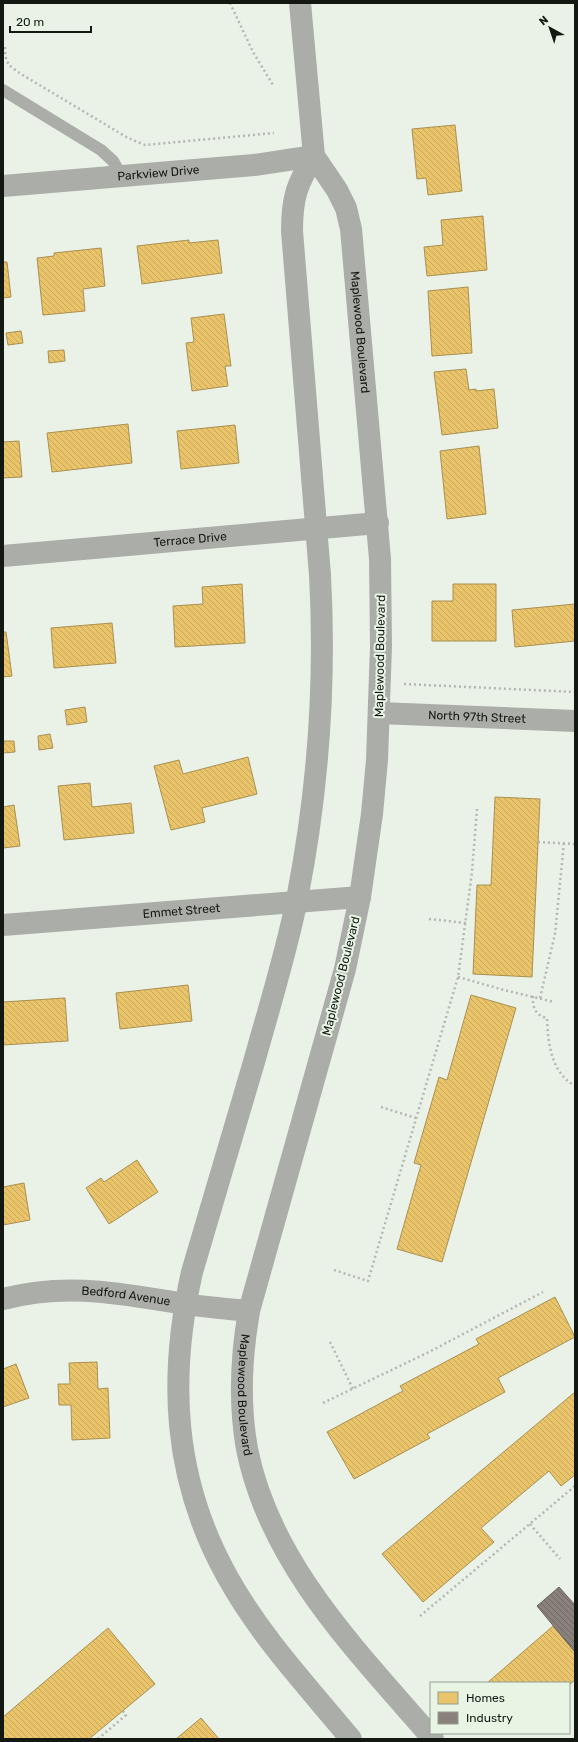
<svg xmlns="http://www.w3.org/2000/svg" width="578" height="1742" font-family="Rubik,sans-serif">
<style>
.homes{fill:url(#homes-back-hatch);stroke:#a99050}
.industry{fill:url(#industry-back-hatch);stroke:#67625c}
.lines{fill:none;stroke-linecap:round;stroke-linejoin:round}
.path{stroke:#b3b6b2;stroke-width:2.5;stroke-dasharray:2 3;stroke-linecap:butt}
.service{stroke:#abada9;stroke-width:12}
.minor{stroke:#abada9;stroke-width:22}
.tertiary{stroke:#abada9;stroke-width:22}
.labels{text-anchor:middle;dominant-baseline:central;stroke-width:4;stroke-linejoin:round;paint-order:stroke}
.street-label{font-size:12px;fill:#141813;stroke:#e8f5e5}
</style>
<defs>
<pattern id="homes-back-hatch" width="6" height="6" patternUnits="userSpaceOnUse"><rect width="6" height="6" fill="#e9c46a"/><path d="M-1 5l2 2M0 0l6 6M5-1l2 2" fill="none" stroke="#c7a85b"/></pattern>
<pattern id="industry-back-hatch" width="6" height="6" patternUnits="userSpaceOnUse"><rect width="6" height="6" fill="#8a817c"/><path d="M-1 5l2 2M0 0l6 6M5-1l2 2" fill="none" stroke="#706964"/></pattern>
</defs>
<rect width="100%" height="100%" fill="#eaf2e8"/>
<g class="homes">
<path d="M455,125l7,66 -34,4 -2,-17 -9,1 -5,-50z"/>
<path d="M483,216l4,54 -60,6 -3,-29 19,-2 -2,-25z"/>
<path d="M189,240v3l29,-3 4,33 -80,11 -5,-38z"/>
<path d="M101,248l4,38 -22,3 2,22 -42,4 -6,-57 17,-2v-3z"/>
<path d="M3,262h4l4,35 -8,1z"/>
<path d="M468,287l4,66 -40,3 -4,-65z"/>
<path d="M224,314l7,52h-6l3,20 -36,5 -6,-48 8,-1 -3,-24z"/>
<path d="M21,331l2,12 -15,2 -2,-12z"/>
<path d="M64,350l1,11 -16,2 -1,-12z"/>
<path d="M466,369l3,21 7,-1v2l18,-2 4,39 -56,7 -8,-63z"/>
<path d="M128,424l4,39 -80,9 -5,-39z"/>
<path d="M235,425l4,38 -58,6 -4,-38z"/>
<path d="M19,441l3,36 -19,1v-36z"/>
<path d="M479,446l7,68 -39,5 -7,-68z"/>
<path d="M242,584l3,59 -70,4 -2,-41 30,-2 -1,-17z"/>
<path d="M453,584h43v57h-64v-40h21z"/>
<path d="M575,604v37l-60,6 -3,-37z"/>
<path d="M112,623l4,40 -62,5 -3,-40z"/>
<path d="M3,632h3l6,44 -9,1z"/>
<path d="M85,707l2,15 -20,3 -2,-15z"/>
<path d="M50,734l3,14 -14,2 -1,-14z"/>
<path d="M3,741h11l1,11 -12,1z"/>
<path d="M248,757l9,37 -55,14 3,14 -34,8 -17,-64 25,-6 4,14z"/>
<path d="M90,783l2,24 39,-4 3,30 -70,7 -6,-54z"/>
<path d="M495,797l45,2 -8,178 -59,-3 4,-89h14z"/>
<path d="M14,805l6,41 -17,2v-41z"/>
<path d="M188,985l4,36 -72,8 -4,-36z"/>
<path d="M471,995l45,13 -74,254 -45,-13 24,-84 -7,-2 25,-86 8,3z"/>
<path d="M65,998l3,43 -65,4v-43z"/>
<path d="M137,1160l21,32 -49,32 -23,-36 15,-10 3,4z"/>
<path d="M24,1183l6,37 -27,5v-38z"/>
<path d="M555,1297l20,40 -77,41 7,14 -78,42 3,4 -76,41 -27,-47 76,-41 -3,-5 79,-42 -3,-5z"/>
<path d="M97,1362l1,27 10,-1 2,50 -38,2 -1,-35h-12l-1,-21h12l-1,-21z"/>
<path d="M16,1364l13,34 -26,9v-38z"/>
<path d="M575,1392v83l-14,11 -12,-15 -68,57 13,14 -71,60 -41,-48z"/>
<path d="M553,1626l22,26v28l-6,5v-2h-82z"/>
<path d="M108,1628l47,56 -66,55h-86v-22z"/>
<path d="M201,1718l18,21h-43z"/>
</g>
<path class="industry" d="M559,1587l16,18v47l-38,-46z"/>
<g class="lines">
<g class="path">
<path d="M230,3l23,49 20,33"/>
<path d="M5,47c0,16 3,18 16,27l107,64 17,7 129,-12"/>
<path d="M404,684l171,8"/>
<path d="M538,842l37,2"/>
<path d="M429,919l37,4"/>
<path d="M458,977l46,13 50,12"/>
<path d="M533,996c-1,11 3,20 14,22 1,26 4,54 28,68"/>
<path d="M540,998l15,-64 9,-92"/>
<path d="M381,1107l35,11"/>
<path d="M334,1270l34,11 90,-304 14,-105 5,-63"/>
<path d="M330,1342l23,47"/>
<path d="M323,1403l106,-51 114,-60"/>
<path d="M530,1524l30,35"/>
<path d="M420,1616l155,-130"/>
<path d="M98,1739l28,-24 -3,-4"/>
</g>
<path class="service" d="M3,90l98,60 12,11 9,16"/>
<g class="minor">
<path id="s1" d="M3,186l251,-21 60,-9"/>
<path id="s2" d="M379,713l196,8"/>
<path id="s3" d="M3,925l357,-28"/>
<path id="s4" d="M3,1299c65,-17 118,-5 182,5 21,3 43,5 64,7"/>
</g>
<g class="tertiary">
<path id="s5" d="M300,3l14,153 23,34 9,18 5,21 29,330 1,87 -4,114 -5,54 -12,83 -15,72 -96,342c-8,46 -10,93 -2,138 23,116 112,204 186,290"/>
<path d="M314,156c-17,28 -22,41 -22,75l28,344c6,109 -2,217 -23,324 -11,55 -28,109 -43,163 -21,70 -41,140 -62,210 -24,107 -19,207 35,304 33,60 81,111 124,163"/>
<path id="s6" d="M3,556l375,-33"/>
</g>
</g>
<g class="labels">
<g class="street-label">
<text stroke="none"><textPath href="#s1" startOffset="156">Parkview Drive</textPath></text>
<text stroke="none"><textPath href="#s5" startOffset="340">Maplewood Boulevard</textPath></text>
<text stroke="none"><textPath href="#s6" startOffset="188">Terrace Drive</textPath></text>
<text transform="translate(380 656) rotate(-89)">Maplewood Boulevard</text>
<text stroke="none"><textPath href="#s2" startOffset="98">North 97th Street</textPath></text>
<text stroke="none"><textPath href="#s3" startOffset="179">Emmet Street</textPath></text>
<text transform="translate(341 976) rotate(-76)">Maplewood Boulevard</text>
<text stroke="none"><textPath href="#s4" startOffset="124">Bedford Avenue</textPath></text>
<text stroke="none"><textPath href="#s5" startOffset="1420">Maplewood Boulevard</textPath></text>
</g>
</g>
<rect width="578" height="1742" fill="none" stroke="#141813" stroke-width="8"/>
<rect x="430" y="1682" width="140" height="52" fill="#e8f5e5" stroke="#939d91"/>
<rect x="438" y="1692" width="20" height="12" fill="#e9c46a" stroke="#939d91"/>
<text x="466" y="1702" font-size="12" fill="#141813">Homes</text>
<rect x="438" y="1712" width="20" height="12" fill="#8a817c" stroke="#939d91"/>
<text x="466" y="1722" font-size="12" fill="#141813">Industry</text>
<g transform="translate(550 28) rotate(320)" stroke="#e8f5e5" stroke-width="3" paint-order="stroke">
<path d="M0-3L7 15L0 10L-7 15Z" fill="#141813"/>
<text y="-6" font-size="11" font-weight="bold" text-anchor="middle" fill="#141813">N</text>
</g>
<path d="M10 26v6h81v-6" fill="none" stroke="#141813" stroke-width="2"/>
<text x="16" y="26" font-size="12" fill="#141813" stroke="#e8f5e5" stroke-width="3" paint-order="stroke">20 m</text>
</svg>
